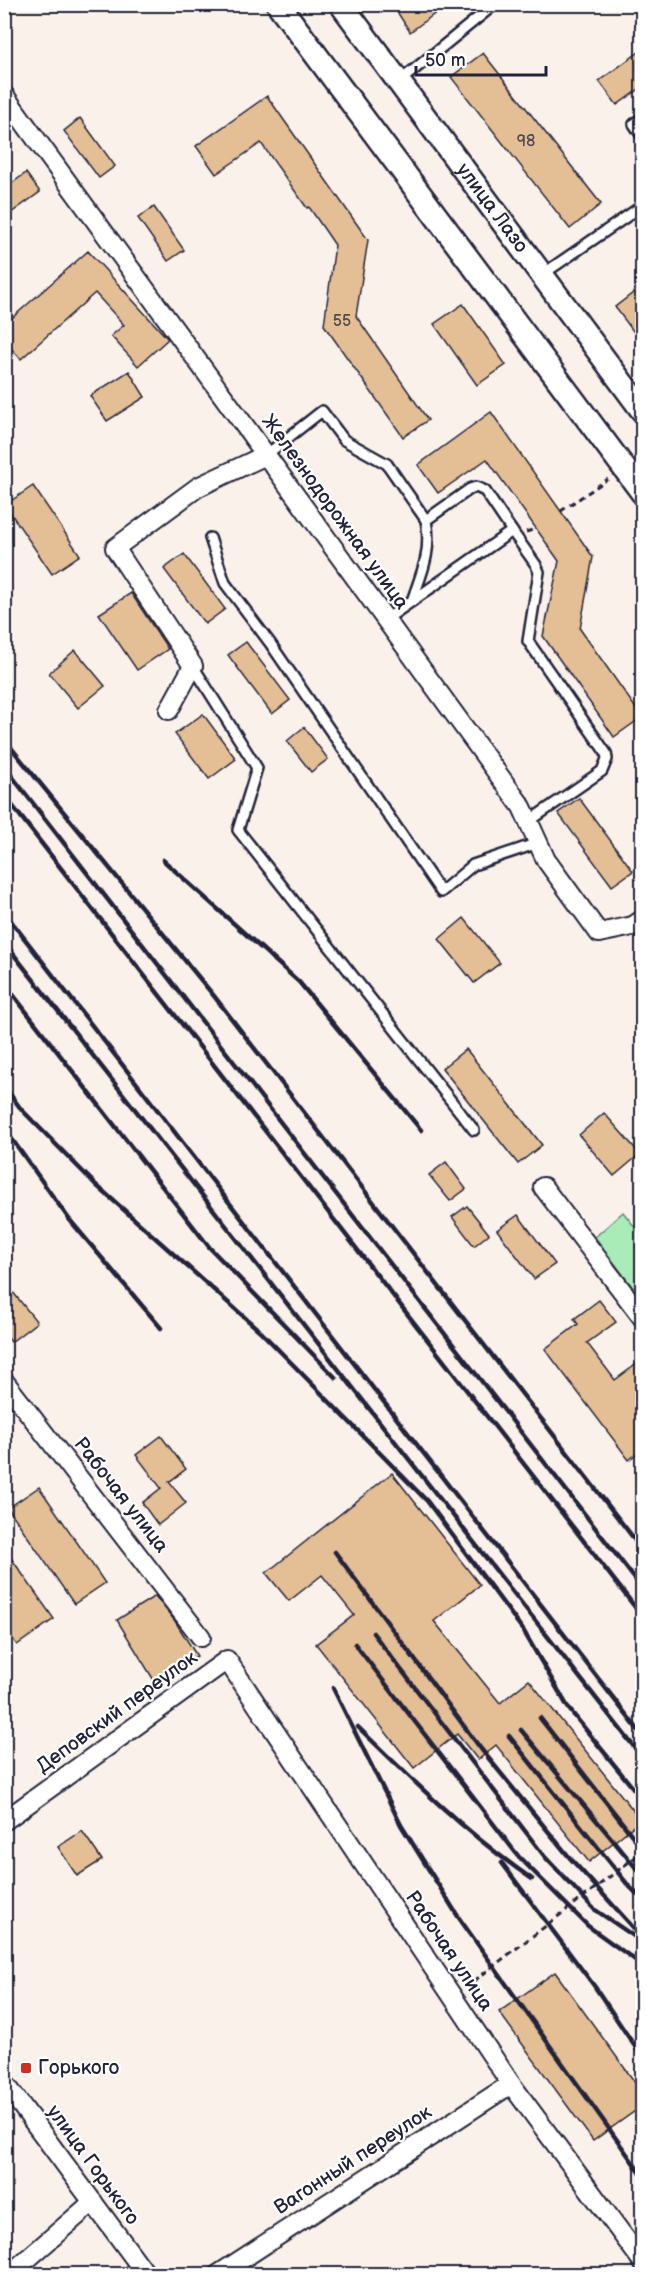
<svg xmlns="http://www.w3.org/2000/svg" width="647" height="2279" font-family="'Balsamiq Sans',sans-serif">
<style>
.green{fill:#a9ecb7;stroke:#668779;stroke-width:1.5}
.building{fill:#e4bf95;stroke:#22223b;stroke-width:1.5}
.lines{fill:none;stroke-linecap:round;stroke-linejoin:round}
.service-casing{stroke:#22223b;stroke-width:14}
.minor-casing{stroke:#22223b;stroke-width:22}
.tertiary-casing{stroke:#22223b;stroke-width:27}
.path{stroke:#22223b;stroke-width:3;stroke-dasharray:6 4.5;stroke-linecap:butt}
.service{stroke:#fff;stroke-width:9}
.minor{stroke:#fff;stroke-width:18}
.tertiary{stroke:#fff;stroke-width:22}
.rail{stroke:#22223b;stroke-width:4.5}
.path-bridge{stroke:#22223b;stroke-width:3;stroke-dasharray:6 4.5;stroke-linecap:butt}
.poi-dot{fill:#c8321e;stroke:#fff;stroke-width:2}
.labels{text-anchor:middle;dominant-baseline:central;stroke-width:4.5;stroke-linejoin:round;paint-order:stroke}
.number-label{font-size:16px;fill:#524952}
.street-label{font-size:20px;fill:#22223b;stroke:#fff}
.poi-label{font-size:20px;fill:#22223b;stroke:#fff;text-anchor:start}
</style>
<rect width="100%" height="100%" fill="#faf2ea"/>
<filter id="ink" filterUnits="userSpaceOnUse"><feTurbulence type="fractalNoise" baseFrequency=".0167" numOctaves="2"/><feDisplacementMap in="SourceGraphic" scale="12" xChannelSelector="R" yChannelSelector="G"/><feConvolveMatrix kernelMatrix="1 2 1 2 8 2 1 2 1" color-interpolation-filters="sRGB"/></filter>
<g filter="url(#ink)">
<path class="green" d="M623,1212l19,24v64l-47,-63z"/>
<g class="building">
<path d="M392,4h56l-38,28z"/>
<path d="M642,50v37l-25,18 -18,-24z"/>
<path d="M483,53l118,151 -31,25 -119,-152z"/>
<path d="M267,96l101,144 -12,76 72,104 -25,17 -79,-112 11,-80 -26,-38 -2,1 -46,-65 -45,31 -20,-28z"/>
<path d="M80,118l35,48 -16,12 -35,-47z"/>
<path d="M26,173l14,19 -36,26v-29z"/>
<path d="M154,207l30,43 -16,11 -30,-43z"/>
<path d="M88,251l80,88 -30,27 -27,-30 13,-11 -29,-32 -74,66 -17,-18v-16z"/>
<path d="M642,286v57l-27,-36z"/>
<path d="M463,304l43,61 -29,20 -43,-61z"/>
<path d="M129,371l16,26 -38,24 -17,-25z"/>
<path d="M491,412l102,145 -13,72 62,88 -28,20 -71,-101 16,-75 -72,-102 -49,34 -20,-28z"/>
<path d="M33,486l47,69 -28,19 -47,-69z"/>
<path d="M184,554l41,55 -20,15 -41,-55z"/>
<path d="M131,593l37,56 -31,21 -38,-56z"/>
<path d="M246,642l44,58 -18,14 -44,-59z"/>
<path d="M75,650l30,36 -27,22 -29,-35z"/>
<path d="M203,714l33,45 -27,20 -34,-45z"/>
<path d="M304,727l24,32 -17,13 -24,-31z"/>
<path d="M579,798l54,73 -21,15 -54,-73z"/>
<path d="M464,918l36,45 -26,20 -35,-44z"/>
<path d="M466,1049l76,96 -24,19 -76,-96z"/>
<path d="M604,1113l36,41 -26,22 -35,-41z"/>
<path d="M446,1162l20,27 -16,12 -21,-26z"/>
<path d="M467,1206l22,28 -15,12 -22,-29z"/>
<path d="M518,1215l37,49 -21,15 -37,-49z"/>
<path d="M4,1281l33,41 -26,20 -7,-9z"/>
<path d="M599,1300l17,22 -29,21 28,37 27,-20v89l-13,11 -84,-111 33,-25 -4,-5z"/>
<path d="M161,1436l25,33 -17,13 17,21 -28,22 -16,-22 19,-15 -25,-33z"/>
<path d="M392,1473l88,112 -46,36 66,82 29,-23 112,140 -52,42 -93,-117 -18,15 -21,-26 -43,34 -98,-124 38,-29 -32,-40 -33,26 -23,-28z"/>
<path d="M39,1487l66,96 -31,21 -66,-96z"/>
<path d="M4,1548l50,71 -37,26 -13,-18z"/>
<path d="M155,1596l20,25 22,35 -42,26 -38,-62z"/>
<path d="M82,1831l20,29 -25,16 -19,-29z"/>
<path d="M555,1972l87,120v14l-49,35 -94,-129z"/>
</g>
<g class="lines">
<defs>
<g id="service">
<path d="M400,81l95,-77"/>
<path d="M642,118l-8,6 8,12"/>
<path d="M543,274l99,-68"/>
<path d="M266,455l56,-44 22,29 43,24 39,56 44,-31 6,-2 9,4 27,40 -127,89"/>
<path d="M512,531l24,34 3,7 -11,69 78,112 1,6 -5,12 -74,51"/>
<path d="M210,538l15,45 45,60 171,249 32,-27 65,-22"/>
<path d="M412,601c10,-29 20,-49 14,-81"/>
<path d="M193,666l64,102 -19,62 236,300"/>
</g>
<g id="minor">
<path d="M4,95l518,712 24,53 53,73 34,-7 9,-6"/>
<path d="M169,710l24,-44 -78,-118 83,-61 68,-32"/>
<path d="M543,1187l99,130"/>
<path d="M4,1381l197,256"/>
<path d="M4,1821l223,-161 284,424 131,177"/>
<path d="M4,2082l142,192"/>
<path d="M10,2274l83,-72"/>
<path d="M219,2274l292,-190"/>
</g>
<g id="tertiary">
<path d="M278,4l364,488"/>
<path id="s1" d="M341,4l301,406"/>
</g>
</defs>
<use href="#service" class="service-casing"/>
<use href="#minor" class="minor-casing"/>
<use href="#tertiary" class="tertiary-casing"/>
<g class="path">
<path d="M561,511l47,-32"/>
<path d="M526,532l10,-3"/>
<path d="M466,1987l8,-6"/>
</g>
<use href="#service" class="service"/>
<use href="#minor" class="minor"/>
<use href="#tertiary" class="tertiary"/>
<g class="rail">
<path d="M4,739l210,257 428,553"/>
<path d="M4,766l638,822"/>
<path d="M4,795l638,821"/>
<path d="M163,860l136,122 122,148"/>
<path d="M4,912l638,823"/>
<path d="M4,942l638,815"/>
<path d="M4,983l206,265 126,130"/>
<path d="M4,1086l17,23 75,76 164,146 167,170 96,129 46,79 73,90"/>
<path d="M4,1128l65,91 92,109"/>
<path d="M335,1552l146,197 89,109 72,79"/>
<path d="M373,1633l172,224 49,52 41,28"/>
<path d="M355,1644l164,213 69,69 54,39"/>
<path d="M333,1688l68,137 58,93 183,257"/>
<path d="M540,1718l102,130"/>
<path d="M358,1727c55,54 110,108 174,152"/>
<path d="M521,1730l121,145"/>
<path d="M509,1736l119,149 14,14"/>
<path d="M502,1863l93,124 47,70"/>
</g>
<path class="path-bridge" d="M474,1981l168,-129"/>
</g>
</g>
<rect class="poi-dot" x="20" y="2062" width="12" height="12" rx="3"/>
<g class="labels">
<g class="number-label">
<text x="526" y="141">98</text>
<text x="342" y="321">55</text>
</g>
<g class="street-label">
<text stroke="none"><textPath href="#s1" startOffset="254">улица Лазо</textPath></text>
<text transform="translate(335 512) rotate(54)">Железнодорожная улица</text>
<text transform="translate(121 1495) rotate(52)">Рабочая улица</text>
<text transform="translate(117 1712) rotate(-36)">Деповский переулок</text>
<text transform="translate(449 1951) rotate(56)">Рабочая улица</text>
<text transform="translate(353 2160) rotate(-33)">Вагонный переулок</text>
<text transform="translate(93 2165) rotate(54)">улица Горького</text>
</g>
<g class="poi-label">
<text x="38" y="2068">Горького</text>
</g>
</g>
<rect width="647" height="2279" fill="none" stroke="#fff" stroke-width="24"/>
<rect x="12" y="12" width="623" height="2255" fill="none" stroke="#22223b" stroke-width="2" filter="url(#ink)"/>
<path d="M416 66v9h130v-9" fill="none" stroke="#22223b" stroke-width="3"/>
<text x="425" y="66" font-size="18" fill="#22223b" stroke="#ffffff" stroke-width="4.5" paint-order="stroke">50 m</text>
</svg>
